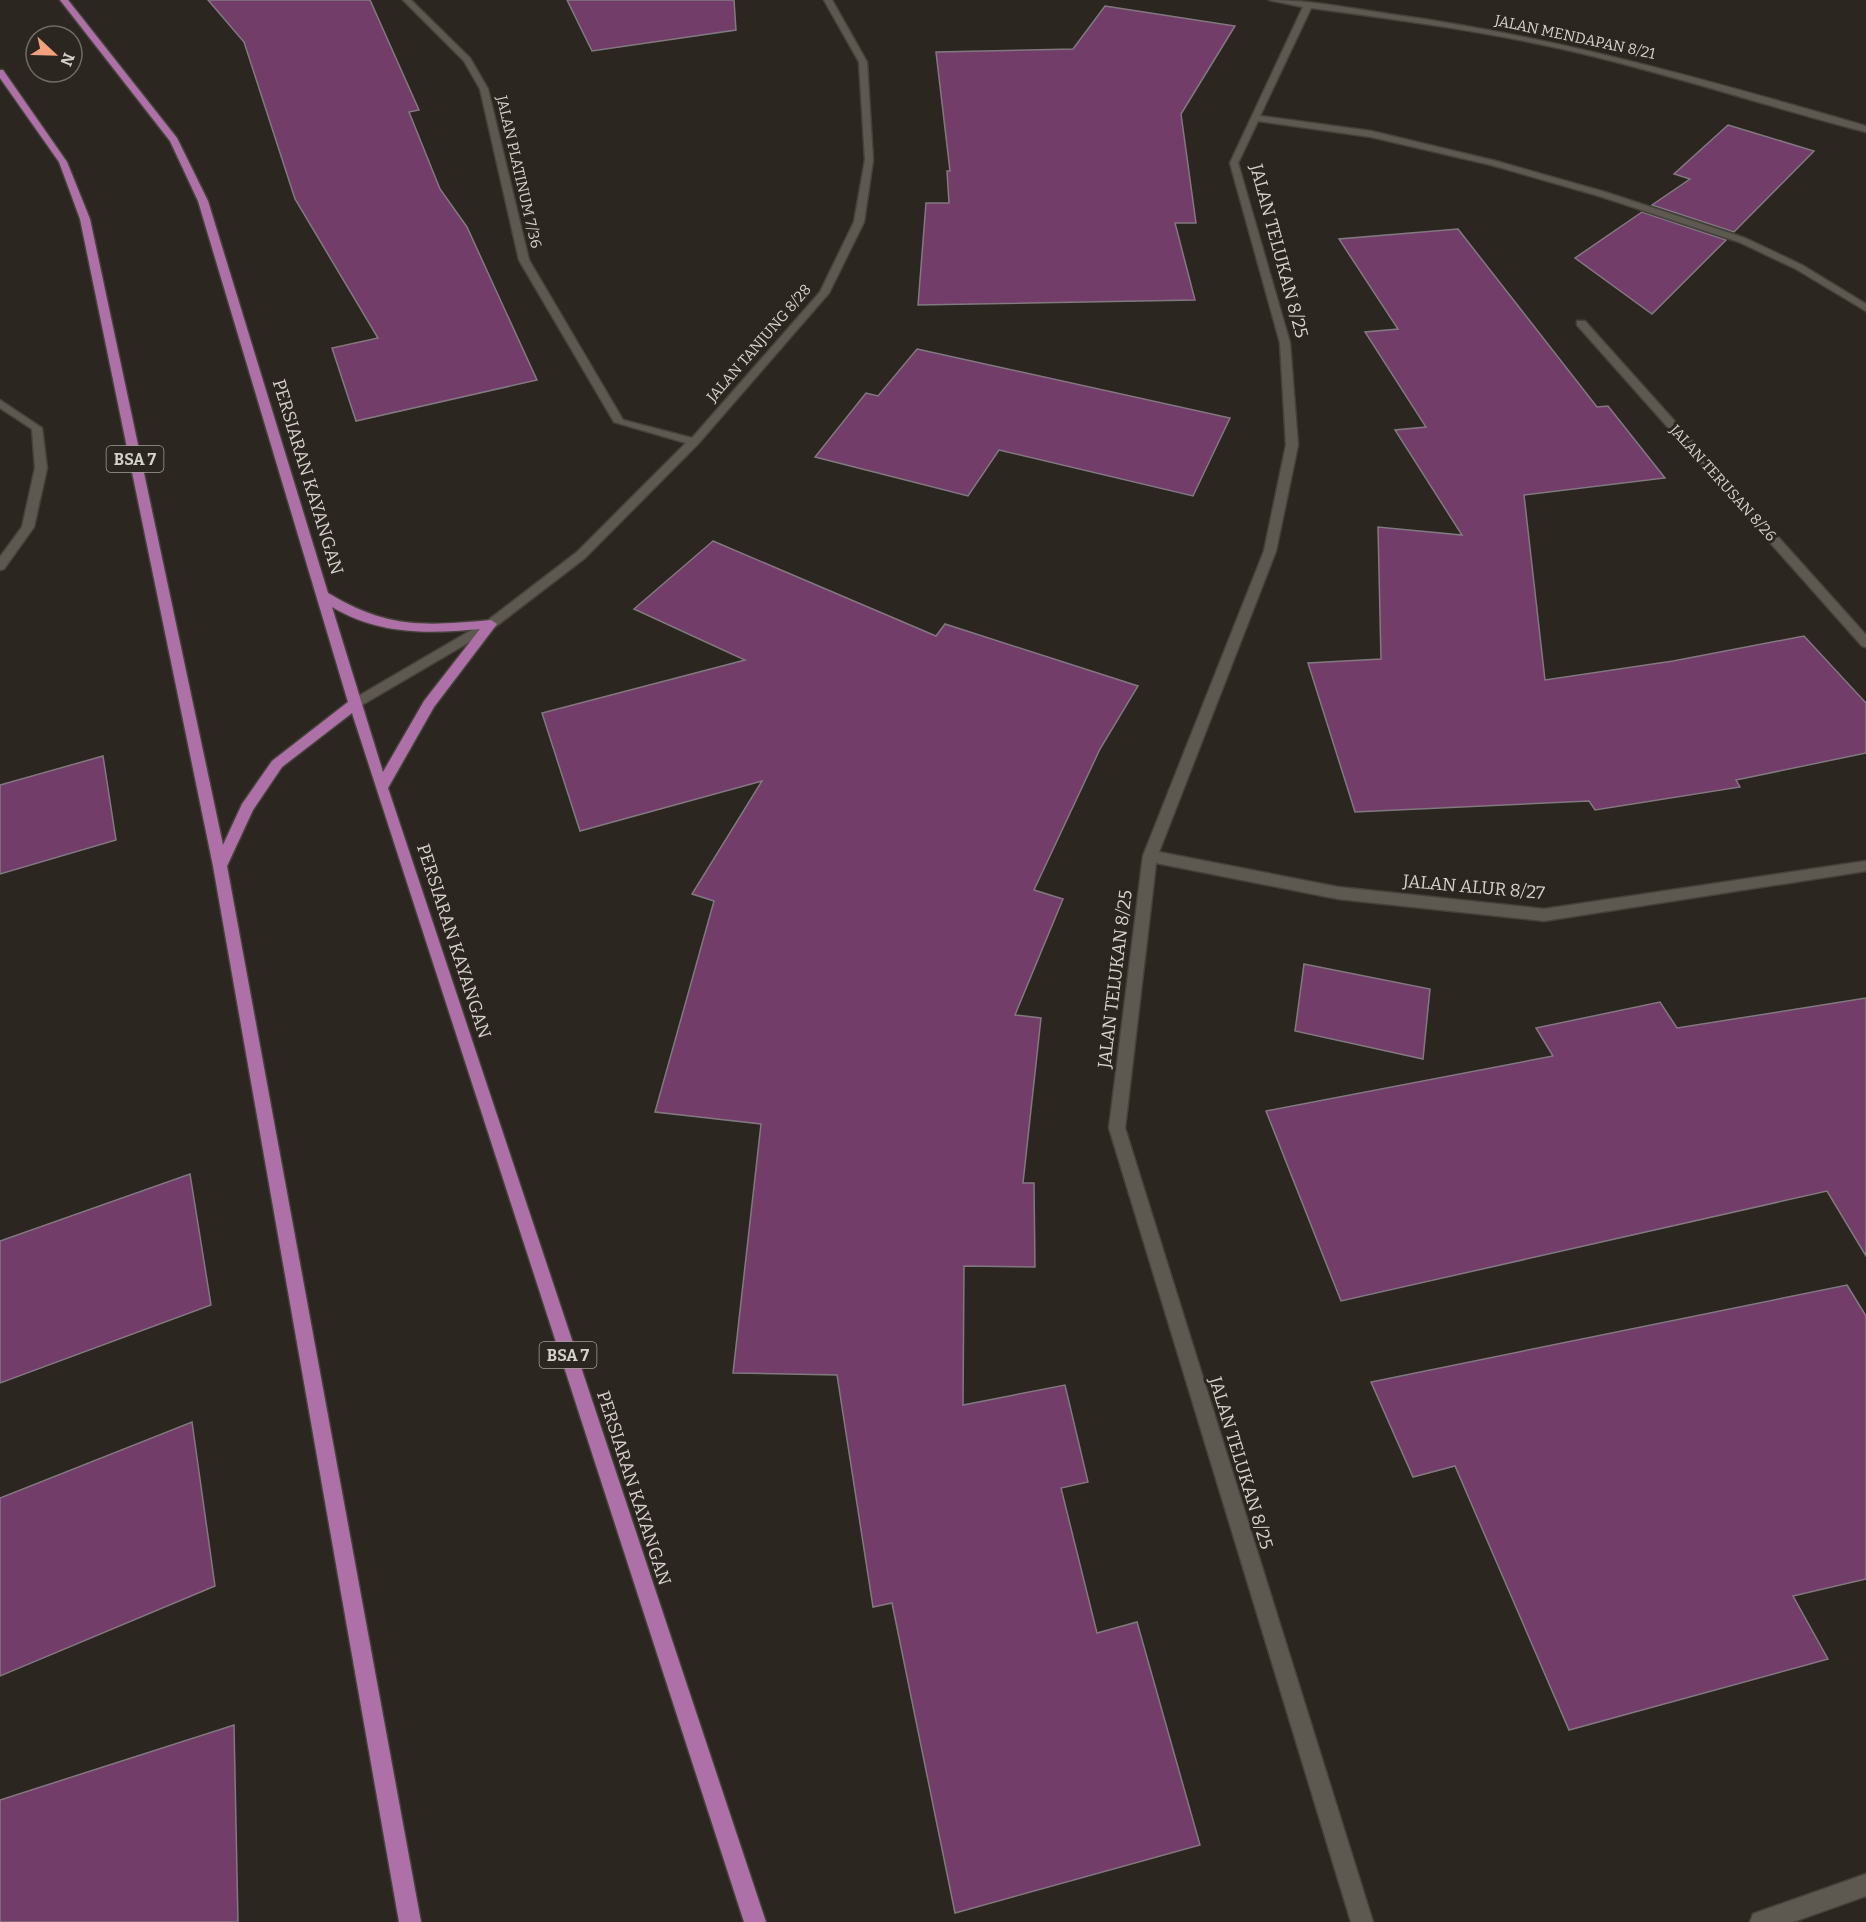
<svg xmlns="http://www.w3.org/2000/svg" width="1866" height="1922" font-family="Bitter,serif">
<style>
.building{fill:#723d69;stroke:#827980;stroke-width:1.5}
.lines{fill:none;stroke-linecap:round;stroke-linejoin:round}
.minor-casing{stroke:#45423b;stroke-width:3}
.major-casing{stroke:#45423b;stroke-width:3}
.minor{fill:#5e5950;fill-rule:evenodd}
.major{fill:#ae71a7;fill-rule:evenodd}
.labels{text-anchor:middle;dominant-baseline:central;stroke-width:6;stroke-linejoin:round;paint-order:stroke}
.far-street-label{font-size:15px;fill:#d5d2cd;stroke:#2b261f}
.shield{fill:#2b261f;stroke:#a29e99;stroke-width:1.5}
.shield-label{font-size:16px;font-weight:bold;fill:#d5d2cd}
.street-label{font-size:18px;fill:#d5d2cd;stroke:#2b261f}
</style>
<rect width="100%" height="100%" fill="#2b261f"/>
<g class="building">
<path d="M208,0h162l49,110 -10,2 31,77 27,38 70,153 -181,41 -24,-73 46,-10 -83,-139 -51,-157z"/>
<path d="M567,0h167l2,30 -144,21z"/>
<path d="M1105,6l130,20 -54,88 15,109h-21l20,77 -277,5 8,-102h23l-2,-32h3l-14,-119 137,-3z"/>
<path d="M1728,125l86,26 -80,81 -82,-27 38,-26 -16,-5z"/>
<path d="M1642,212l84,28 -74,74 -77,-56z"/>
<path d="M1458,229l139,178 11,-1 57,72 -141,17 21,185 128,-19 131,-25 62,67v50l-130,27 4,7 -145,23 -6,-9 -234,11 -47,-149 73,-4 -3,-132 84,8 -67,-105 31,-3 -61,-95 33,-3 -59,-90z"/>
<path d="M917,349l313,69 -37,78 -194,-46 -31,46 -153,-39 51,-64 12,3z"/>
<path d="M713,541l223,95 9,-12 193,62 -38,63 -66,141 29,9 -48,116 26,3 -18,165h11l1,84 -71,-1 -1,139 102,-20 23,97 -27,6 36,145 40,-11 63,223 -245,68 -63,-310 -19,4 -36,-232 -104,-2 28,-249 -106,-12 59,-211 -22,-7 70,-113 -182,50 -38,-118 203,-53 -111,-51z"/>
<path d="M103,756l13,84 -116,34v-89z"/>
<path d="M1304,964l126,25 -7,70 -128,-28z"/>
<path d="M1866,998v258l-39,-65 -486,110 -75,-190 287,-55 -17,-28 124,-26 17,26z"/>
<path d="M190,1174l21,131 -211,78v-142z"/>
<path d="M1847,1285l19,31v263l-73,17 35,63 -259,71 -114,-264 -42,11 -42,-95z"/>
<path d="M192,1422l23,164 -215,90v-178z"/>
<path d="M234,1725l4,197h-238v-122z"/>
</g>
<g class="lines">
<defs>
<g id="minor">
<path d="M403,0h8l59,58 18,31 41,171 94,160 69,18 128,-146 34,-70 11,-62 -6,-98 -35,-62h8l35,62 6,98 -9,62 -35,71 -131,151 -113,114 -90,69 -140,82 -7,-5 2,-3 137,-80 90,-69 109,-109 -72,-21 -95,-162 -39,-171 -16,-28z"/>
<path d="M1269,0c42,0 85,9 127,15 160,22 315,66 470,111v6c-96,-25 -190,-56 -286,-79 -89,-21 -179,-33 -269,-45l-51,108 111,15 125,30 109,31 140,46 57,27 64,39v7l-70,-42 -57,-27 -140,-46 -108,-31 -120,-28 -113,-16 -20,42 52,180 8,102 -22,106 -117,301 179,35 206,22 322,-48v10l-322,50 -206,-22 -182,-36 -31,265 248,794h-22l-242,-794 34,-272 121,-305 22,-106 -6,-102 -50,-180 73,-156z"/>
<path d="M1577,321h8l281,314v12l-4,-1 -285,-321z"/>
<path d="M0,400l42,28 5,40 -13,59 -30,42 -4,1v-13l22,-30 13,-59 -3,-39 -32,-21z"/>
<path d="M1866,1874v22l-73,26h-43l3,-8 8,-3z"/>
</g>
<path id="major" d="M60,0h8l109,138 31,63 120,392c60,36 96,33 163,27l6,4 -63,83 -46,81 378,1134h-22l-392,-1209 -70,54 -29,43 -26,56 194,1056h-22l-186,-1056 -133,-647 -21,-57 -59,-84v-8h3l64,92 23,57 133,626 19,-41 30,-43 76,-59 -150,-501 -28,-60zM332,607c47,28 96,27 148,22l-56,72 -41,71z"/>
</defs>
<use href="#minor" class="minor-casing"/>
<use href="#major" class="major-casing"/>
<use href="#minor" class="minor"/>
<use href="#major" class="major"/>
</g>
<g class="labels">
<g class="far-street-label">
<text transform="translate(1575 37) rotate(12)">JALAN MENDAPAN 8/21</text>
<text transform="translate(519 172) rotate(77)">JALAN PLATINUM 7/36</text>
<text transform="translate(759 343) rotate(-49)">JALAN TANJUNG 8/28</text>
<text transform="translate(1723 483) rotate(48)">JALAN TERUSAN 8/26</text>
</g>
<g class="shield">
<rect x="106.5" y="446" width="57" height="26" rx="4.5"/>
<rect x="539.5" y="1342" width="57" height="26" rx="4.5"/>
</g>
<g class="shield-label">
<text x="135" y="459">BSA 7</text>
<text x="568" y="1355">BSA 7</text>
</g>
<g class="street-label">
<text transform="translate(1279 251) rotate(75)">JALAN TELUKAN 8/25</text>
<text transform="translate(308 477) rotate(73)">PERSIARAN KAYANGAN</text>
<text transform="translate(1474 887) rotate(5)">JALAN ALUR 8/27</text>
<text transform="translate(454 941) rotate(72)">PERSIARAN KAYANGAN</text>
<text transform="translate(1115 979) rotate(-83)">JALAN TELUKAN 8/25</text>
<text transform="translate(1241 1463) rotate(73)">JALAN TELUKAN 8/25</text>
<text transform="translate(634 1488) rotate(72)">PERSIARAN KAYANGAN</text>
</g>
</g>
<g transform="translate(54 54) rotate(112)"><circle r="28" fill="#2b261f" stroke="#6f6b65" stroke-width="1.5"/>
<path d="M0-4.5L10 22L0 15L-10 22Z" fill="#f1a17c"/>
<text y="-9" font-size="16" font-weight="bold" text-anchor="middle" fill="#d5d2cd">N</text>
</g>
</svg>
